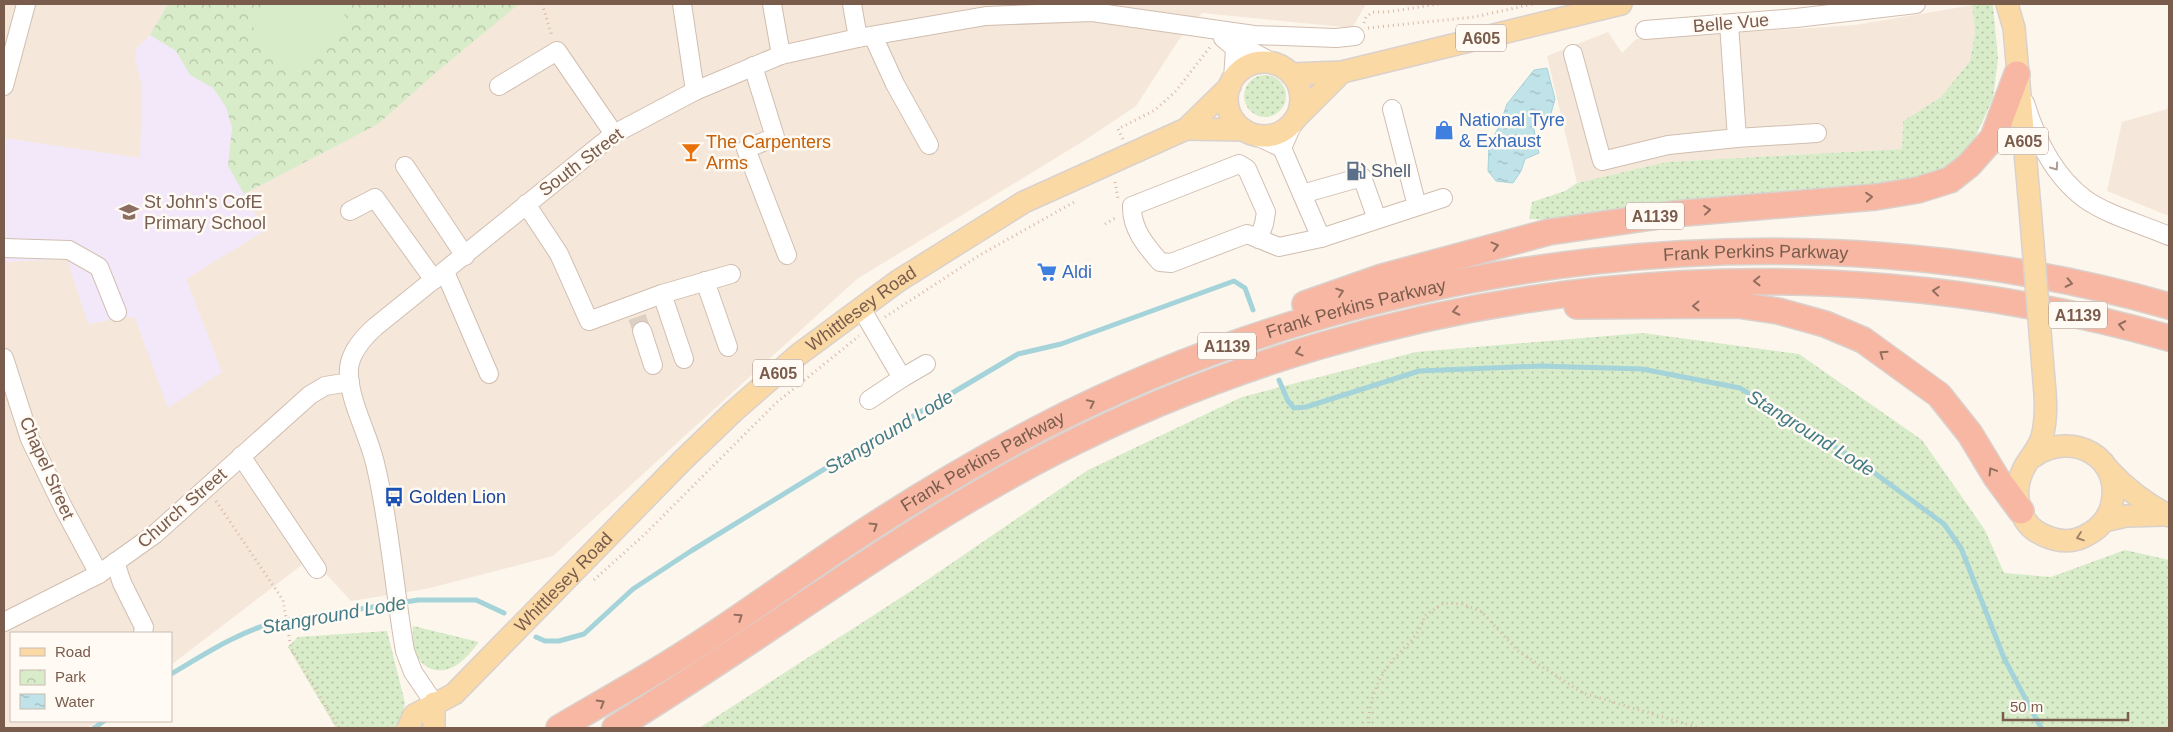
<svg xmlns="http://www.w3.org/2000/svg" width="2173" height="732" font-family="Helvetica,sans-serif">
<style>
.residential{fill:#f5e8da}
.education{fill:#f3e8fa}
.grass{fill:url(#grass-dots)}
.park{fill:url(#park-crowns)}
.garden{fill:#d8ecc9}
.water{fill:url(#water-ripples);stroke:#a5d3da}
.lines{fill:none;stroke-linecap:round;stroke-linejoin:round}
.stream{stroke:#a5d3da;stroke-width:5}
.minor-tunnel{stroke:#dcd0c4;stroke-width:18;stroke-dasharray:18 9;stroke-linecap:butt}
.minor-casing{stroke:#d1beb0;stroke-width:20}
.major-casing{stroke:#dad1cd;stroke-width:24}
.highway-casing{stroke:#dad1cd;stroke-width:28}
.path{stroke:#d9b8a5;stroke-width:3;stroke-dasharray:1 4;stroke-linecap:butt}
.minor{stroke:#fff;stroke-width:18}
.major{stroke:#fbd9a5;stroke-width:21}
.highway{stroke:#f7b7a3;stroke-width:25}
.major-bridge-casing{stroke:#dad1cd;stroke-width:24;stroke-linecap:butt}
.major-bridge{stroke:#fbd9a5;stroke-width:21}
.oneway{stroke:#af9d94}
.oneway2{stroke:#936e5e}
.oneway3{stroke:#a18267}
.labels{text-anchor:middle;dominant-baseline:central;stroke-width:5;stroke-linejoin:round;paint-order:stroke}
.shield{fill:#fffaf3;stroke:#a28b7f;stroke-width:1}
.shield-label{font-size:16px;font-weight:bold;fill:#7a5c4d}
.street-label{font-size:18px;fill:#7a5c4d;stroke:#fffaf3}
.shop-label{font-size:18px;fill:#366cbe;stroke:#fffaf3;text-anchor:start}
.food-label{font-size:18px;fill:#c56008;stroke:#fffaf3;text-anchor:start}
.service-label{font-size:18px;fill:#4e5e75;stroke:#fffaf3;text-anchor:start}
.education-label{font-size:18px;fill:#785e54;stroke:#fffaf3;text-anchor:start}
.transit-label{font-size:18px;fill:#164399;stroke:#fffaf3;text-anchor:start}
.water-label{font-size:19px;font-style:italic;fill:#437c86;stroke:#fffaf3}
</style>
<defs>
<pattern id="grass-dots" width="8" height="8" patternUnits="userSpaceOnUse" patternTransform="scale(1.25)"><rect width="8" height="8" fill="#d8ecc9"/><path d="M2 2h.1M6 6h.1" fill="none" stroke="#b4c2a5" stroke-width="1.8" stroke-linecap="round"/></pattern>
<pattern id="park-crowns" width="20" height="18" patternUnits="userSpaceOnUse" patternTransform="scale(1.25)"><rect width="20" height="18" fill="#d8ecc9"/><path d="M2 6a3 3 0 1 1 6 0M12 15a3 3 0 1 1 6 0" fill="none" stroke="#b4c2a5"/></pattern>
<pattern id="water-ripples" width="26" height="14" patternUnits="userSpaceOnUse" patternTransform="scale(1.25)"><rect width="26" height="14" fill="#bfe3e8"/><path d="M2 4q2-2 4 0t4 0M15 11q2-2 4 0t4 0" fill="none" stroke="#a0bbbe"/></pattern>
</defs>
<rect width="100%" height="100%" fill="#fdf6ec"/>
<g class="residential">
<path d="M4,4h1362l-14,24 -150,-15 -22,25 -44,68 -54,36 -225,137 -304,277 -127,33 -75,12 -40,-43 -140,107v-32h-160v88h87l-10,7h-84z"/>
<path d="M1973,5l2,27 -5,29 -29,36 -38,24 -1,28 -236,13 -89,21 -30,-127 61,-24 14,21 14,-14 219,-14z"/>
<path d="M2169,100v116l-62,-25 15,-69 45,-13z"/>
</g>
<path class="education" d="M168,4l210,120 -134,70 20,37 -78,48 36,93 -54,36 -33,-90 -6,-1 -41,7 -21,-65 -63,3v-124l136,20 2,-71 -7,-28 1,-10 14,-14z"/>
<g class="grass">
<path d="M1972,4h21l5,55 -5,39 -23,51 -34,25 -55,11 -121,9 -202,26 -29,-1 3,-17 33,-11 12,-8 89,-21 236,-13 1,-28 38,-24 29,-36 5,-29z"/>
<circle cx="1265" cy="96" r="21"/>
<path d="M1643,333l156,21 123,86 63,90 19,43 47,4 74,-27 44,10v168h-1470l212,-137 177,-121 154,-73 174,-45z"/>
<path d="M413,626l66,16c-5,6 -10,13 -16,18 -19,18 -44,12 -50,-15 -1,-6 0,-13 0,-19z"/>
<path d="M387,631l18,72 -6,24 -63,1 -48,-81 10,-10z"/>
</g>
<path class="park" d="M168,4h351l-85,70 -56,50 -134,70 -16,-28 4,-38 -6,-21 -13,-19 -23,-13 -14,-24 -26,-16z"/>
<path class="garden" d="M263,4h72l18,21 -60,56 -45,-61z"/>
<path class="water" d="M1547,68l8,31 -5,18 -9,2 -8,6 6,28 -14,6 -4,12 -8,12 -17,-2 -8,-10 1,-27 10,-17 8,-23 27,-34z"/>
<g class="lines">
<g class="stream">
<path d="M1279,380l9,21 6,7 12,-1 113,-36 121,-5 102,3 98,19 121,75 83,61 17,24 43,110 37,70"/>
<path d="M536,637l9,4h14l25,-7 49,-45 58,-38 148,-91 179,-106 43,-10 173,-63 11,7 8,22"/>
<path d="M171,674c34,-20 67,-42 105,-52l142,-22h58l28,13"/>
<path d="M94,728l10,-7"/>
</g>
<path class="minor-tunnel" d="M637,317l5,14"/>
<defs>
<g id="minor">
<path d="M682,4l13,87"/>
<path d="M772,4l9,51"/>
<path d="M852,4l6,34"/>
<path d="M1645,30l151,-12 120,-14"/>
<path d="M1222,35l51,28"/>
<path d="M873,36l22,48 34,61"/>
<path d="M1223,38l12,10 -2,32"/>
<path d="M1573,54l29,107 66,-16 69,-7 -8,-114"/>
<path d="M753,66l22,71 -29,12 41,106"/>
<path d="M4,86l22,-82"/>
<path d="M499,86l58,-35 57,83"/>
<path d="M2025,103c11,36 30,74 60,96 22,16 59,26 84,37"/>
<path d="M1392,109l25,97"/>
<path d="M1250,133l32,15 39,90"/>
<path d="M1736,138l81,-5"/>
<path d="M1282,148l12,-27"/>
<path d="M405,166l60,90"/>
<path d="M1302,194l60,-17 15,42"/>
<path d="M526,204l33,50 30,67 73,-27 69,-20"/>
<path d="M350,211l25,-13 59,82"/>
<path d="M1258,239l6,-15 2,-12 -19,-43 -8,-5 -107,42c-1,22 14,40 28,56l11,1 76,-29 32,13 42,-9 122,-40"/>
<path d="M4,248l65,2 30,17 18,45"/>
<path d="M445,272l44,102"/>
<path d="M705,281l23,66"/>
<path d="M662,294l22,65"/>
<path d="M861,308l41,70 -33,22"/>
<path d="M642,331l11,34"/>
<path d="M4,358l26,81 34,70 35,65"/>
<path d="M902,378l24,-14"/>
<path d="M241,456l76,113"/>
<path d="M115,562l7,21 22,44 -1,6"/>
<path d="M4,622l95,-48 56,-40 155,-139 15,-9 25,-4"/>
<path d="M434,703l-21,-31 -8,-21c-11,-63 -15,-126 -30,-188 -7,-30 -28,-66 -26,-95 2,-17 14,-30 26,-41l239,-193 81,-43 86,-36 77,-17 128,-22 106,-4 162,23 82,3 19,-2"/>
</g>
<g id="major">
<path d="M2007,4l7,24 16,180"/>
<circle cx="1264" cy="99" r="37"/>
<path d="M1291,74l51,-2 279,-68"/>
<path d="M1297,117l45,-45"/>
<path d="M1186,129l58,1"/>
<path d="M2033,457c39,-28 92,1 78,50 -4,14 -15,24 -28,30 -13,6 -27,4 -40,-2 -25,-11 -31,-42 -20,-65 5,-11 15,-20 19,-33 5,-19 4,-37 2,-56"/>
<path d="M2109,470c18,20 36,33 60,46"/>
<path d="M2104,521l22,-5 38,-1"/>
<path id="s1" d="M408,728l6,-13 40,-21 229,-234 51,-49 64,-56 100,-74 126,-79 162,-73 44,-43"/>
<path d="M434,728v-25"/>
</g>
<g id="highway">
<path d="M1305,304l77,-27 167,-45 124,-18 203,-17 42,-7 32,-10 19,-15 24,-27 24,-64"/>
<path d="M1577,306l160,-1 41,6 47,13 38,16 76,55 31,39 26,43 25,34"/>
<path id="s2" d="M559,728c40,-24 81,-46 120,-71 56,-35 110,-75 165,-112 63,-42 128,-81 194,-116 341,-177 760,-229 1131,-123"/>
<path d="M615,728c148,-90 285,-197 439,-276 343,-175 745,-219 1115,-114"/>
</g>
</defs>
<use href="#minor" class="minor-casing"/>
<use href="#major" class="major-casing"/>
<use href="#highway" class="highway-casing"/>
<g class="path">
<path d="M542,4l10,32"/>
<path d="M1364,23l2,-6 7,-5h14l52,-8"/>
<path d="M1368,28l106,-11 59,-13"/>
<path d="M1123,139l-5,-10 37,-19 21,-19 34,-44"/>
<path d="M1115,182l3,17"/>
<path d="M1105,224l12,-7"/>
<path d="M885,317l95,-62 96,-54"/>
<path d="M216,501l67,99 8,48 48,80"/>
<path d="M594,580l52,-47 130,-130 83,-67"/>
<path d="M1369,728c-2,-20 7,-46 19,-62 12,-16 34,-31 36,-50l20,-13 19,1 19,8 36,39 65,42 116,35"/>
</g>
<use href="#minor" class="minor"/>
<use href="#major" class="major"/>
<use href="#highway" class="highway"/>
<defs>
<path id="major-bridge" d="M2030,208l14,173"/>
</defs>
<use href="#major-bridge" class="major-bridge-casing"/>
<use href="#major-bridge" class="major-bridge"/>
</g>
<defs><path id="oneway-chevron" d="M-2-3.5L2.5 0L-2 3.5" fill="none" stroke-width="1.6" stroke-linecap="round" stroke-linejoin="round" transform="scale(1.25)"/></defs>
<use class="oneway" href="#oneway-chevron" transform="translate(2055 167) rotate(55)"/>
<g class="oneway2">
<use href="#oneway-chevron" transform="translate(1869 197) rotate(-5)"/>
<use href="#oneway-chevron" transform="translate(1707 210) rotate(-6)"/>
<use href="#oneway-chevron" transform="translate(1495 246) rotate(-15)"/>
<use href="#oneway-chevron" transform="translate(1757 281) rotate(179)"/>
<use href="#oneway-chevron" transform="translate(2069 283) rotate(12)"/>
<use href="#oneway-chevron" transform="translate(1936 291) rotate(-174)"/>
<use href="#oneway-chevron" transform="translate(1340 292) rotate(-19)"/>
<use href="#oneway-chevron" transform="translate(1696 306) rotate(179)"/>
<use href="#oneway-chevron" transform="translate(1456 311) rotate(168)"/>
<use href="#oneway-chevron" transform="translate(2122 325) rotate(-168)"/>
<use href="#oneway-chevron" transform="translate(1299 352) rotate(163)"/>
<use href="#oneway-chevron" transform="translate(1883 354) rotate(-145)"/>
<use href="#oneway-chevron" transform="translate(1091 403) rotate(-26)"/>
<use href="#oneway-chevron" transform="translate(1992 471) rotate(-121)"/>
<use href="#oneway-chevron" transform="translate(874 526) rotate(-32)"/>
<use href="#oneway-chevron" transform="translate(739 617) rotate(-34)"/>
<use href="#oneway-chevron" transform="translate(601 703) rotate(-31)"/>
</g>
<use class="oneway3" href="#oneway-chevron" transform="translate(2080 537) rotate(161)"/>
<defs>
<symbol id="shop-bare" viewBox="-9 -9 18 18"><path d="M-5-2.5h2.3a2.7 3.5 0 0 1 5.4 0H5L5.5 6h-11ZM-1.5-2.5h3a1.5 2.3 0 0 0-3 0Z" fill="#3f7fe0" stroke="#fffaf3" stroke-width="2.5" paint-order="stroke"/></symbol>
<symbol id="bar-bare" viewBox="-9 -9 18 18"><path d="M-6-5H6L.8 .8V4.5H3.5V6h-7V4.5H-.8V.8Z" fill="#e8710a" stroke="#fffaf3" stroke-width="2.5" paint-order="stroke"/></symbol>
<symbol id="fuel-bare" viewBox="-9 -9 18 18"><path d="M-5.5-6h7V0h2V4h1.3V-2.5L3-4.5l.8-.8L6-3V5H2.5V1h-1V6h-7ZM-4.2-4.7v3.2H.2V-4.7Z" fill="#5c6f8a" stroke="#fffaf3" stroke-width="2.5" paint-order="stroke"/></symbol>
<symbol id="school-bare" viewBox="-9 -9 18 18"><path d="M0-5L7-2L0 1L-7-2ZM-4 1L0 2.5L4 1V4Q0 6-4 4Z" fill="#8d6e63" stroke="#fffaf3" stroke-width="2.5" paint-order="stroke"/></symbol>
<symbol id="supermarket-bare" viewBox="-9 -9 18 18"><path d="M-6-5.5h2.5l.6 2H6L4.5 2H-2.5L-4.4-4H-6ZM-1.5 3.2a1.3 1.3 0 1 0 .1 0ZM3 3.2a1.3 1.3 0 1 0 .1 0Z" fill="#3f7fe0" stroke="#fffaf3" stroke-width="2.5" paint-order="stroke"/></symbol>
<symbol id="bus-bare" viewBox="-9 -9 18 18"><path d="M-5-6H5V4H4V6H2V4H-2V6H-4V4H-5ZM-3.5-4V0h7V-4ZM-3.5 1.2v1.5H-2V1.2ZM2 1.2v1.5H3.5V1.2Z" fill="#1a4fb4" stroke="#fffaf3" stroke-width="2.5" paint-order="stroke"/></symbol>
</defs>
<g fill-rule="evenodd">
<use href="#shop-bare" x="1430" y="116" width="28" height="28"/>
<use href="#bar-bare" x="677" y="138" width="28" height="28"/>
<use href="#fuel-bare" x="1342" y="157" width="28" height="28"/>
<use href="#school-bare" x="115" y="198" width="28" height="28"/>
<use href="#supermarket-bare" x="1033" y="258" width="28" height="28"/>
<use href="#bus-bare" x="380" y="483" width="28" height="28"/>
</g>
<g class="labels">
<g class="shield">
<rect x="1456" y="24.5" width="50" height="27" rx="4"/>
<rect x="1998" y="127.5" width="50" height="27" rx="4"/>
<rect x="1626" y="202.5" width="58" height="27" rx="4"/>
<rect x="2049" y="301.5" width="58" height="27" rx="4"/>
<rect x="1198" y="332.5" width="58" height="27" rx="4"/>
<rect x="753" y="359.5" width="50" height="27" rx="4"/>
</g>
<g class="shield-label">
<text x="1481" y="38">A605</text>
<text x="2023" y="141">A605</text>
<text x="1655" y="216">A1139</text>
<text x="2078" y="315">A1139</text>
<text x="1227" y="346">A1139</text>
<text x="778" y="373">A605</text>
</g>
<g class="street-label">
<text transform="translate(1731 23) rotate(-5)">Belle Vue</text>
<text transform="translate(581 162) rotate(-37)">South Street</text>
<text stroke="none"><textPath href="#s2" startOffset="1311">Frank Perkins Parkway</textPath></text>
<text stroke="none"><textPath href="#s2" startOffset="906">Frank Perkins Parkway</textPath></text>
<text stroke="none"><textPath href="#s1" startOffset="621">Whittlesey Road</textPath></text>
<text stroke="none"><textPath href="#s2" startOffset="501">Frank Perkins Parkway</textPath></text>
<text transform="translate(47 468) rotate(66)">Chapel Street</text>
<text transform="translate(182 508) rotate(-41)">Church Street</text>
<text stroke="none"><textPath href="#s1" startOffset="216">Whittlesey Road</textPath></text>
</g>
<g class="shop-label">
<text x="1459" y="120">National Tyre<tspan x="1459" dy="21">&amp; Exhaust</tspan></text>
<text x="1062" y="272">Aldi</text>
</g>
<g class="food-label">
<text x="706" y="142">The Carpenters<tspan x="706" dy="21">Arms</tspan></text>
</g>
<g class="service-label">
<text x="1371" y="171">Shell</text>
</g>
<g class="education-label">
<text x="144" y="202">St John's CofE<tspan x="144" dy="21">Primary School</tspan></text>
</g>
<g class="transit-label">
<text x="409" y="497">Golden Lion</text>
</g>
<g class="water-label">
<text transform="translate(889 432) rotate(-31)">Stanground Lode</text>
<text transform="translate(1811 433) rotate(32)">Stanground Lode</text>
<text transform="translate(334 615) rotate(-10)">Stanground Lode</text>
</g>
</g>
<rect width="2173" height="732" fill="none" stroke="#7a5c4d" stroke-width="10"/>
<rect x="10" y="632" width="162" height="90" fill="#fffaf3" stroke="#cabbb1"/>
<rect x="20" y="648" width="25" height="8" fill="#fbd9a5" stroke="#cabbb1"/>
<text x="55" y="657" font-size="15" fill="#7a5c4d">Road</text>
<rect x="20" y="670" width="25" height="15" fill="url(#park-crowns)" stroke="#cabbb1"/>
<text x="55" y="682" font-size="15" fill="#7a5c4d">Park</text>
<rect x="20" y="694" width="25" height="15" fill="url(#water-ripples)" stroke="#cabbb1"/>
<text x="55" y="707" font-size="15" fill="#7a5c4d">Water</text>
<path d="M2003 712v8h125v-8" fill="none" stroke="#7a5c4d" stroke-width="2.5"/>
<text x="2010" y="712" font-size="15" fill="#7a5c4d" stroke="#fffaf3" stroke-width="4" paint-order="stroke">50 m</text>
</svg>
